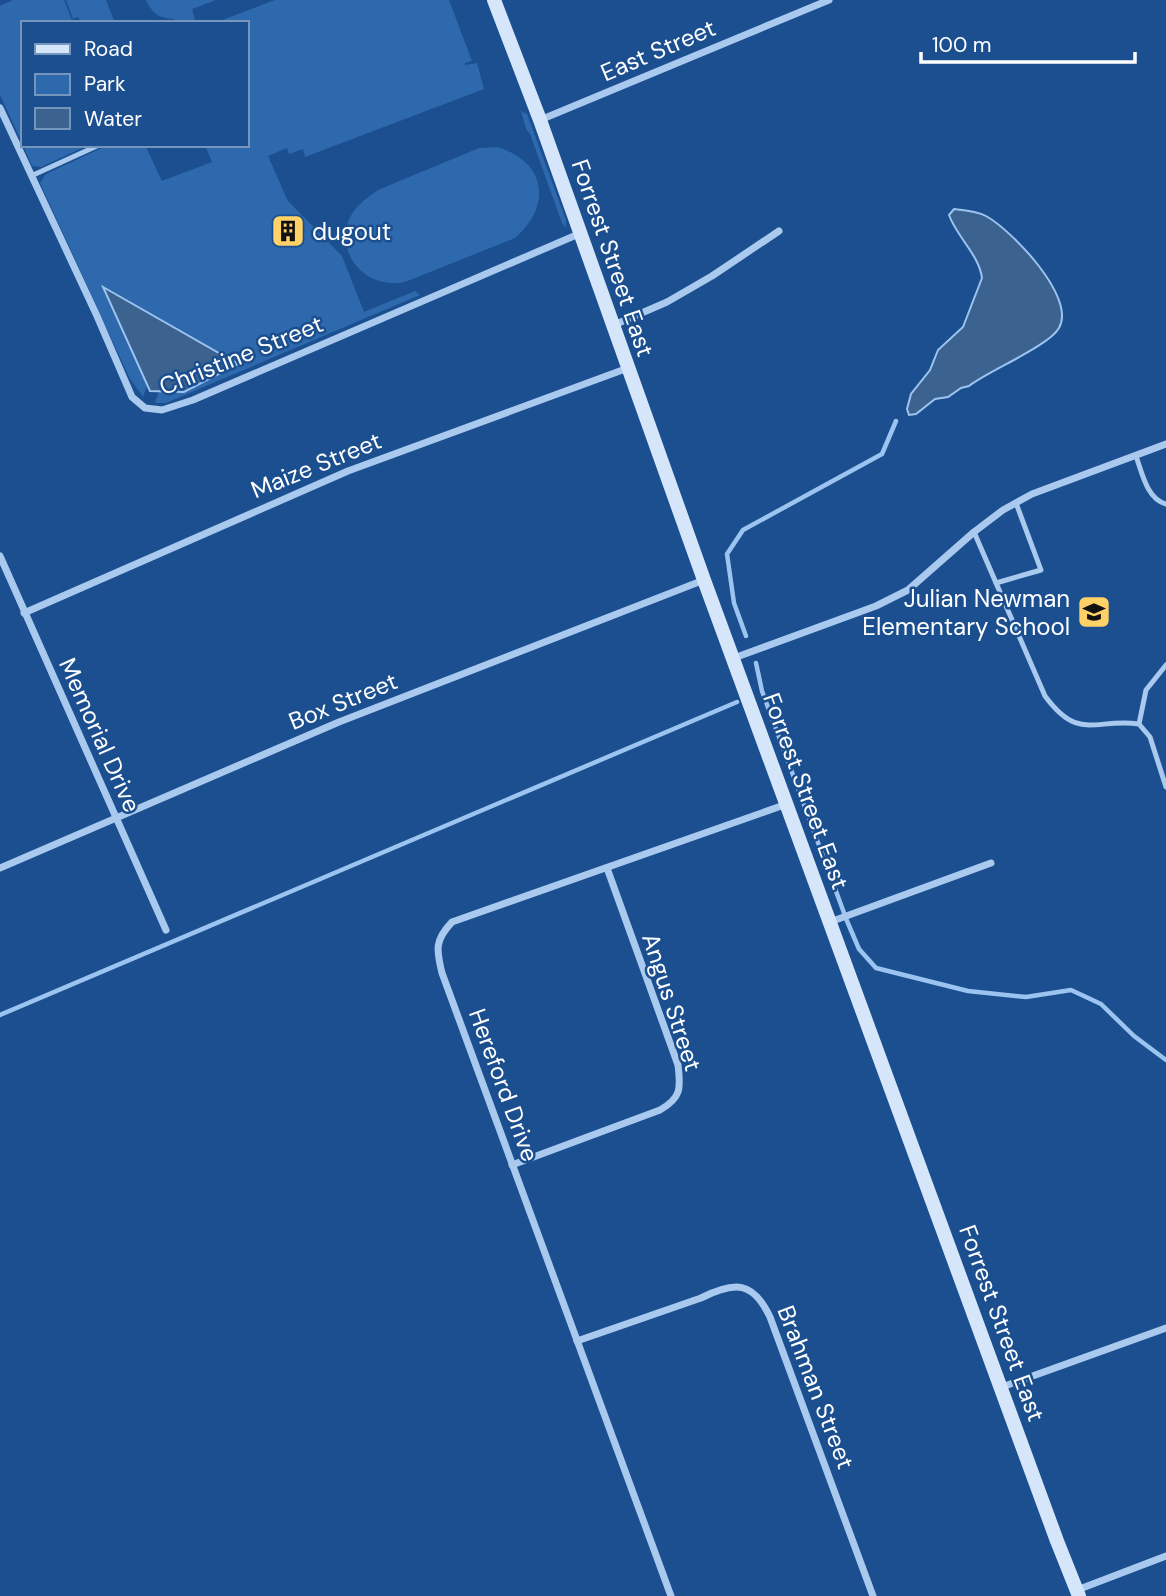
<svg xmlns="http://www.w3.org/2000/svg" width="1166" height="1596" font-family="'DM Sans',sans-serif">
<style>
.green{fill:#2e69ad}
.water{fill:#3c6290;stroke:#9cc4f0;stroke-width:2}
.lines{fill:none;stroke-linecap:round;stroke-linejoin:round}
.stream{stroke:#9cc4f0;stroke-width:4.5}
.lane{stroke:#a9c9ee;stroke-width:5}
.street{stroke:#a9c9ee;stroke-width:7}
.secondary{stroke:#d6e6fa;stroke-width:14}
.labels{text-anchor:middle;dominant-baseline:central;stroke-width:5;stroke-linejoin:round;paint-order:stroke}
.street-label{font-size:24px;fill:#fff;stroke:#1b4f8f}
.poi-label{font-size:24px;fill:#fff;stroke:#1b4f8f;text-anchor:start}
</style>
<rect width="100%" height="100%" fill="#1b4f8f"/>
<g class="green">
<path d="M13,0h51l9,23h-50v122l-23,-50v-89z"/>
<path d="M66,0h40l9,23h-34l-3,-6 -5,2z"/>
<path d="M146,0h70l-24,9 4,14h-21l-1,-4c-16,-1 -21,-5 -28,-19z"/>
<path d="M275,0h174l23,61 -7,2v2l12,-2 7,26 -179,68 -2,-8 -14,5 -2,-6 -19,8 20,45 54,55 22,56 51,-21 5,4 -254,108h-11l4,-12 25,1 53,-28 -133,-75 43,97 -4,11 -14,-20 -89,-194 6,-9 62,-29h37l17,36 50,-19 -7,-17h42v-122h-33z"/>
<path d="M521,111l6,3 39,106v8l-4,-5 -32,-89 -4,-5z"/>
<path d="M23,145h66l-48,22 -9,-1z"/>
<path d="M497,147c50,15 55,59 18,91 -27,11 -53,21 -80,32 -11,4 -24,11 -36,13 -31,3 -60,-24 -52,-57 4,-17 18,-27 31,-36l101,-42z"/>
</g>
<g class="water">
<path d="M954,209c10,1 23,2 32,7 24,13 91,81 73,112 -10,18 -71,43 -90,58l-8,2 -13,9 -13,2 -19,15 -7,1 -2,-6 4,-15 19,-24 8,-20 25,-23 19,-49c-3,-23 -25,-41 -33,-63z"/>
<path d="M103,287l135,77 -54,28 -34,-1z"/>
</g>
<g class="lines">
<g class="stream">
<path d="M746,636l-12,-33 -7,-49 16,-24 139,-76 14,-33"/>
<path d="M756,663l6,28 85,230 12,28 17,19 92,23 58,6 45,-7 30,14 33,32 32,24"/>
<path d="M0,1015l737,-313"/>
</g>
<g class="lane">
<path d="M31,176l68,-31"/>
<path d="M1136,456c6,17 11,43 30,48"/>
<path d="M974,532l71,164c34,46 49,22 94,28l11,13 16,50"/>
<path d="M996,583l45,-13 -25,-67"/>
<path d="M1139,724l7,-34 20,-25"/>
</g>
<g class="street">
<path d="M0,108l97,208 35,81 13,11 17,2 31,-10 388,-167"/>
<path d="M540,120l289,-120"/>
<path d="M614,325l53,-23 45,-26 67,-45"/>
<path d="M0,556l166,374"/>
<path d="M24,613l324,-142 280,-103"/>
<path d="M734,658l142,-52 32,-16 66,-58 29,-22 29,-16 134,-50"/>
<path d="M0,868l339,-146 365,-142"/>
<path d="M830,922l161,-59"/>
<path d="M512,1165l148,-55c21,-12 21,-21 18,-45l-71,-197"/>
<path d="M577,1341l124,-43c34,-17 52,-17 69,19l103,279"/>
<path d="M1002,1387l164,-59"/>
<path d="M1077,1590l89,-34"/>
<path d="M671,1596l-229,-623c-6,-24 -7,-33 10,-51l335,-118"/>
</g>
<path class="secondary" d="M494,0l46,120 164,460 353,961 22,55"/>
</g>
<defs>
<symbol id="building-square" viewBox="-11 -11 22 22"><rect x="-9" y="-9" width="18" height="18" rx="4" fill="#ffd166" stroke="#1b4f8f"/><path d="M-4-6H4V6H1V3H-1V6H-4ZM-2.5-4.3h1.7v1.8h-1.7ZM.8-4.3h1.7v1.8H.8ZM-2.5-1h1.7V.8h-1.7ZM.8-1h1.7V.8H.8Z" fill="#111"/></symbol>
<symbol id="school-square" viewBox="-11 -11 22 22"><rect x="-9" y="-9" width="18" height="18" rx="4" fill="#ffd166" stroke="#1b4f8f"/><path d="M0-5L7-2L0 1L-7-2ZM-4 1L0 2.5L4 1V4Q0 6-4 4Z" fill="#111"/></symbol>
</defs>
<g fill-rule="evenodd">
<use href="#building-square" x="269" y="212" width="38" height="38"/>
<use href="#school-square" x="1075" y="593" width="38" height="38"/>
</g>
<g class="labels">
<g class="street-label">
<text transform="translate(658 50) rotate(-23)">East Street</text>
<text transform="translate(613 258) rotate(71)">Forrest Street East</text>
<text transform="translate(241 355) rotate(-22)">Christine Street</text>
<text transform="translate(316 465) rotate(-22)">Maize Street</text>
<text transform="translate(343 701) rotate(-22)">Box Street</text>
<text transform="translate(100 735) rotate(66)">Memorial Drive</text>
<text transform="translate(806 791) rotate(70)">Forrest Street East</text>
<text transform="translate(672 1002) rotate(72)">Angus Street</text>
<text transform="translate(504 1085) rotate(70)">Hereford Drive</text>
<text transform="translate(1002 1323) rotate(70)">Forrest Street East</text>
<text transform="translate(816 1387) rotate(69)">Brahman Street</text>
</g>
<g class="poi-label">
<text x="312" y="231">dugout</text>
<text x="1070" y="598" text-anchor="end">Julian Newman<tspan x="1070" dy="28">Elementary School</tspan></text>
</g>
</g>
<rect x="21" y="21" width="228" height="126" fill="#1b4f8f" stroke="#7695bc" stroke-width="2"/>
<rect x="35" y="44" width="35" height="10" fill="#d6e6fa" stroke="#7695bc" stroke-width="2"/>
<text x="84" y="56" font-size="21" fill="#ffffff">Road</text>
<rect x="35" y="74" width="35" height="21" fill="#2e69ad" stroke="#7695bc" stroke-width="2"/>
<text x="84" y="91" font-size="21" fill="#ffffff">Park</text>
<rect x="35" y="108" width="35" height="21" fill="#3c6290" stroke="#7695bc" stroke-width="2"/>
<text x="84" y="126" font-size="21" fill="#ffffff">Water</text>
<path d="M921 52v10h214v-10" fill="none" stroke="#ffffff" stroke-width="3.5"/>
<text x="932" y="52" font-size="21" fill="#ffffff" stroke="#1b4f8f" stroke-width="5" paint-order="stroke">100 m</text>
</svg>
